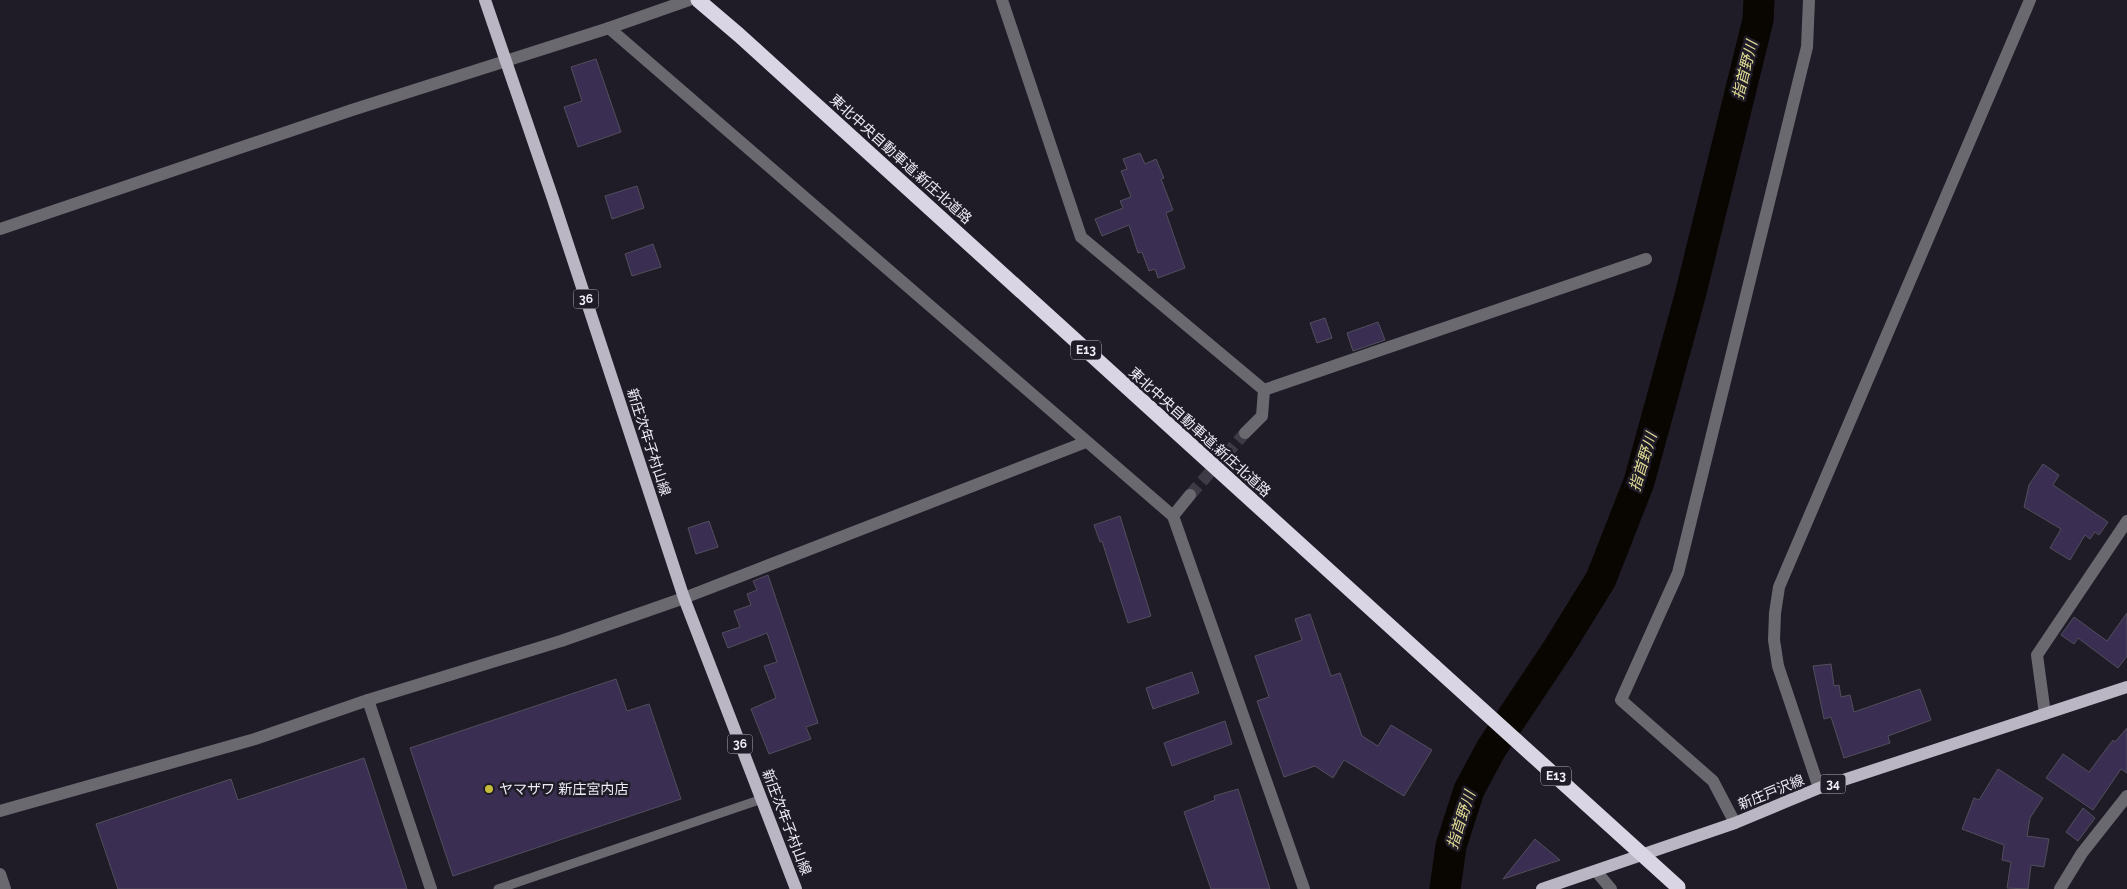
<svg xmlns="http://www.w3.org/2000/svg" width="2127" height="889" font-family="Raleway,'Noto Sans JP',sans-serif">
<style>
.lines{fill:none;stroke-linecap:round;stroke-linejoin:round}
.river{stroke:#090500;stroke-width:31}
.building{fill:#3a2f52;stroke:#524e5b}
.minor-tunnel{stroke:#3e3b47;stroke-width:12;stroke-dasharray:12 6;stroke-linecap:butt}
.service{stroke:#6b6970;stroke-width:9}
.minor{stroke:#6b6970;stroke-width:12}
.primary{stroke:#bab6c3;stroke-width:12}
.motorway{stroke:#d9d5e5;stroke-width:15}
.motorway-bridge{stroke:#d9d5e5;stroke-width:15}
.poi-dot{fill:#c6bc3c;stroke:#1f1c28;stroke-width:2}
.labels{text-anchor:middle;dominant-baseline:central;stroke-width:5;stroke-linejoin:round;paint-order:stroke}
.shield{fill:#1f1c28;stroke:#b0aeb8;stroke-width:1}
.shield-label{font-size:12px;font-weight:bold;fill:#eeecf5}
.street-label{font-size:14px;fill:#eeecf5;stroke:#1f1c28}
.poi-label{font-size:14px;fill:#eeecf5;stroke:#1f1c28;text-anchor:start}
.water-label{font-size:15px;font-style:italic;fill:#e2dd95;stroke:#1f1c28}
</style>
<rect width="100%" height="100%" fill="#1f1c28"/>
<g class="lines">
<path class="river" d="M1445,889l6,-43 18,-56 22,-41 68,-102 42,-68 38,-97 51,-186 68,-276 1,-20"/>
</g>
<g class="building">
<path d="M596,59l25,73 -43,15 -14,-40 18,-6 -11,-34z"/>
<path d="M1140,153l5,11 11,-5 8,19 -3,1 12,31 -7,3 19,55 -27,10 -3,-9 -6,2 -7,-19 -4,1 -9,-28 -27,11 -7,-17 28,-11 -3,-7 11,-4 -10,-26 6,-2 -4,-10z"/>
<path d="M637,186l7,22 -32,11 -7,-23z"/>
<path d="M653,244l8,23 -29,9 -7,-22z"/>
<path d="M1325,318l7,20 -15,5 -7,-20z"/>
<path d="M1378,322l7,18 -32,11 -6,-18z"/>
<path d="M2043,464l16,11 -6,10 55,37 -9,13 -4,-3 -5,7 -5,-4 -15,25 -20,-12 11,-19 -37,-22 5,-22z"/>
<path d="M1120,516l31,100 -23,7 -26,-82 -2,1 -6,-17z"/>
<path d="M709,521l9,26 -22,7 -8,-26z"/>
<path d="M768,575l50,148 -12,4 5,12 -42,15 -18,-45 25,-11 -12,-32 13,-4 -10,-29 -39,15 -6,-15 18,-6 -6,-16 17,-6 -4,-11 10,-4 -4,-9z"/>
<path d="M2127,613v43l-9,12 -40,-30 -4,6 -13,-9 13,-18 33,24z"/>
<path d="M1310,614l21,62 9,-3 22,63 16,10 13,-21 41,25 -28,46 -60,-36 -11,18 -18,-12 -31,11 -27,-76 12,-4 -14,-41 47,-16 -7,-21z"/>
<path d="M1831,664l3,22 5,-1 2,12 9,-2 4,17 66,-23 11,31 -43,16 2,7 -46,15 -13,-41 -7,2 -11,-53z"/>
<path d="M1192,672l7,21 -46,16 -7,-21z"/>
<path d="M616,679l11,32 22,-7 32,95 -228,77 -43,-128z"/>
<path d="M1225,721l7,23 -60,22 -8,-23z"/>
<path d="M2127,728v45l-6,-4 -28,41 -47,-32 17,-24 26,18 24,-32 2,2z"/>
<path d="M364,758l43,131h-289l-22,-65 135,-45 7,21z"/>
<path d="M1998,769l45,29 -13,20 -3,18 22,3 -5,28 -13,-2 -3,24 -21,-1 4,-26 -9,-2 2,-15 -42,-16 12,-31 5,2z"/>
<path d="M1238,789l32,100h-59l-27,-77 31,-12 -1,-4z"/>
<path d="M2083,808l12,10 -17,23 -12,-9z"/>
<path d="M1535,839l25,21 -57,19z"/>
</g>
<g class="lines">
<path class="minor-tunnel" d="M1190,495l55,-62"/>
<path class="service" d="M498,889l264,-90"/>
<g class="minor">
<path d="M1002,0l79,237 183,153 -2,26 -17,17"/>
<path d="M609,28l564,488"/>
<path d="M0,229l352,-119 257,-82 80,-28"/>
<path d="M1264,390l382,-131"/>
<path d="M1190,495l-17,21 131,373"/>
<path d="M368,700l63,189"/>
<path d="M2045,714l-8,-59 90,-134"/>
<path d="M1819,788l-41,-122 -4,-26 1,-27 4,-26 251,-587"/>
<path d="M0,811l255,-72 113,-39 193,-59 123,-43 402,-156"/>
<path d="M1735,823l-22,-42 -92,-81 57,-127 129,-526 2,-47"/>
<path d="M1596,871l15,18"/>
<path d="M0,874l5,15"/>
<path d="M2060,889l22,-36 45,-57"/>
</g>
<g class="primary">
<path d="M485,0l68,199 131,399 112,291"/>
<path d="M1542,889l193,-66 84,-35 308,-101"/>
</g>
<path class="motorway" d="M698,0l41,35 695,631"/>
<path class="motorway-bridge" d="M1434,666l244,221"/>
</g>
<circle class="poi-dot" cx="489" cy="789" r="5"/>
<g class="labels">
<g class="shield">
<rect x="573.5" y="289.5" width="25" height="19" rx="4"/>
<rect x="1071" y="340.5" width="30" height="19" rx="4"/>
<rect x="727.5" y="734.5" width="25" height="19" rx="4"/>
<rect x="1541" y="766.5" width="30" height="19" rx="4"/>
<rect x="1820.5" y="774.5" width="25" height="19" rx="4"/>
</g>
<g class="shield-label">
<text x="586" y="299">36</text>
<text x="1086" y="350">E13</text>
<text x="740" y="744">36</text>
<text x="1556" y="776">E13</text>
<text x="1833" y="784">34</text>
</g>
<g class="street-label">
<text transform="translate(901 159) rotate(42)">東北中央自動車道;新庄北道路</text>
<text transform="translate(1200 432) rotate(42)">東北中央自動車道;新庄北道路</text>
<text transform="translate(649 442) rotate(72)">新庄次年子村山線</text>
<text transform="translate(1771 792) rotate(-22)">新庄戸沢線</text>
<text transform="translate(787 822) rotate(69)">新庄次年子村山線</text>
</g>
<g class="poi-label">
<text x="499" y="789">ヤマザワ 新庄宮内店</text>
</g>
<g class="water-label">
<text transform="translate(1745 70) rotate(-76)">指首野川</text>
<text transform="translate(1643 462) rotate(-73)">指首野川</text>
<text transform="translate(1461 820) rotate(-72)">指首野川</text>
</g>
</g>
</svg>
